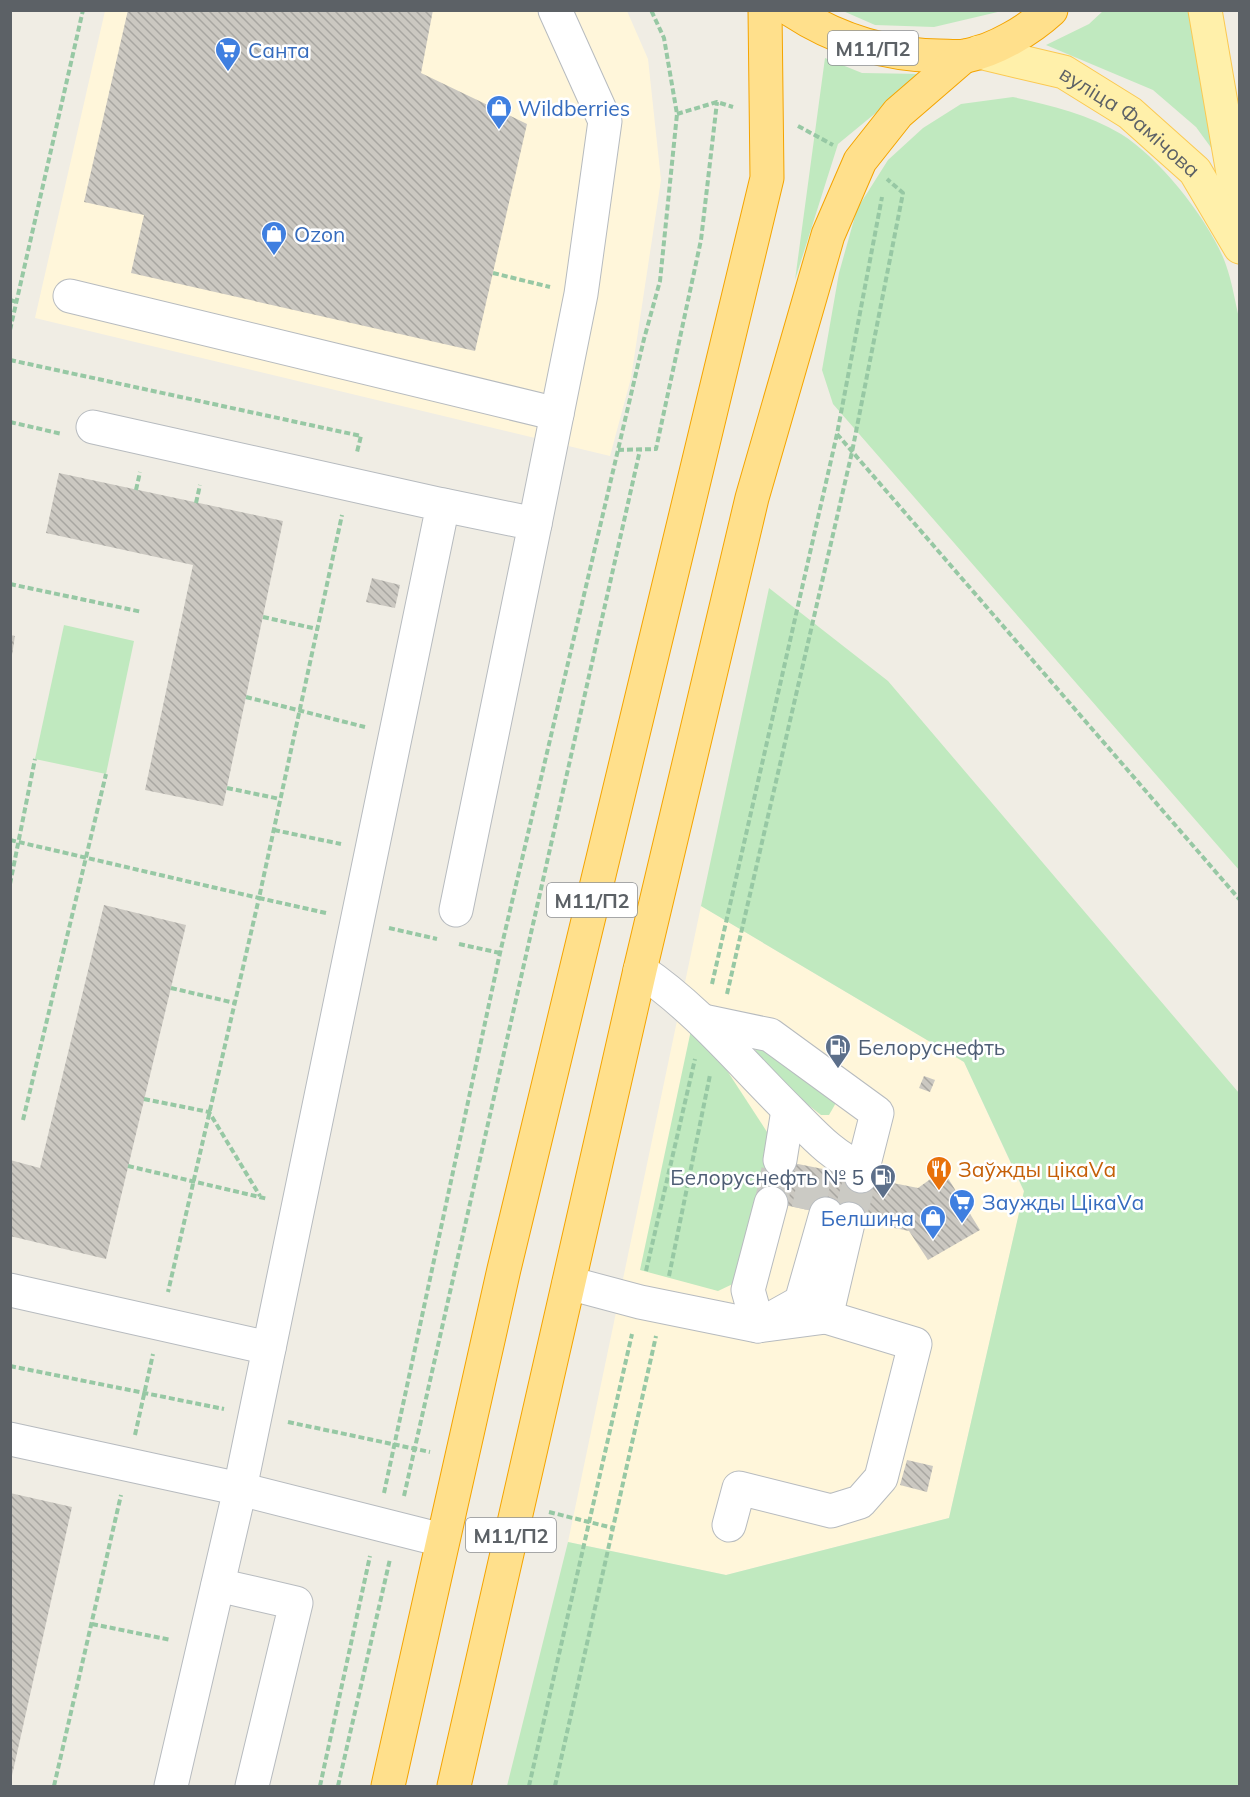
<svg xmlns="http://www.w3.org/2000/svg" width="1250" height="1797" font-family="Mulish,sans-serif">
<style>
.commercial{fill:#fff6da}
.green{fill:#c0e9bf}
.building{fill:url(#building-back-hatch)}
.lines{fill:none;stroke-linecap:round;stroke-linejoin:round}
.minor-tunnel{stroke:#cbcac4;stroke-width:33;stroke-dasharray:33 16;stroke-linecap:butt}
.minor-casing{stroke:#b7bbbf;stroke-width:35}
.major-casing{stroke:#fbc952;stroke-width:35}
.highway-casing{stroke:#f4a400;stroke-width:35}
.path{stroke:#97c8a4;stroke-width:4;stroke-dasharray:6 3;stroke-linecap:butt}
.minor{stroke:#fff;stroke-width:33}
.major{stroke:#fff0aa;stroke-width:33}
.highway{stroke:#ffe08c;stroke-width:33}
.labels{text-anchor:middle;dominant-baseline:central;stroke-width:5;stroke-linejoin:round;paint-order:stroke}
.shield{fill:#fff;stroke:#8d9094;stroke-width:1.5}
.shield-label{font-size:20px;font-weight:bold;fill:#5c6166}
.shop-label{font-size:21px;fill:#366cbe;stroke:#fff;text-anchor:start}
.street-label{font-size:21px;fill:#5c6166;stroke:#fff}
.service-label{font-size:21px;fill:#4e5e75;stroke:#fff;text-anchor:start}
.food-label{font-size:21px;fill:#c56008;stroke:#fff;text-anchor:start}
</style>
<defs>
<pattern id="building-back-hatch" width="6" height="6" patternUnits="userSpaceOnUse" patternTransform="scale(1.5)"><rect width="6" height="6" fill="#cbc8c1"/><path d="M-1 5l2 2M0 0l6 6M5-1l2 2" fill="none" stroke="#a8a6a1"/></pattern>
</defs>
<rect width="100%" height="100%" fill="#f0ede4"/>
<g class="commercial">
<path d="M105,11h522l21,48 13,121 -30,198 -21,78 -575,-138z"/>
<path d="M701,906l263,156 60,130 -75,326 -223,57 -158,-33z"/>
</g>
<g class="green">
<path d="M843,11h159l-68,16 -59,-2z"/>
<path d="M1103,11h92l36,164 -35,-48 -43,-37 -107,-45 43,-21z"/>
<path d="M825,58l37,15 61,1 -85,70 -43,136z"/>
<path d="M1013,97c36,8 75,17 108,37 39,24 90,88 105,131 6,17 9,36 13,53v552l-406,-466 -11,-34 17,-97 18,-64 31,-49 35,-32 38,-24z"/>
<path d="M769,588l119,93 351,412v693h-732l61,-244 158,33 223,-57 75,-327 -60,-129 -263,-156z"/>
<path d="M64,625l70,16 -28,133 -71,-15z"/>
<path d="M691,1030l20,16 58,89 4,24 -8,42 -28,81 -19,9 -78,-21z"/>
<path d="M751,1040l86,61 -8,14h-8l-56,-44z"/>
</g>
<g class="building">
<path d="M128,10h305l-12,63 106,51 -52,227 -344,-78 13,-58 -60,-13z"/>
<path d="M59,473l224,48 -60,285 -78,-16 48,-225 -147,-32z"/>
<path d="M372,578l28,7 -5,23 -29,-6z"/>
<path d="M10,635l5,1 -3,19h-2z"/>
<path d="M104,905l82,20 -80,334 -96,-23v-76l30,8z"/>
<path d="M924,1076l11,4 -5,12 -11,-4z"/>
<path d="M773,1159l145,29 25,-18 37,60 -52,30 -19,-29 -144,-30z"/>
<path d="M907,1460l26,6 -6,26 -27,-7z"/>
<path d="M10,1493l62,14 -61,273 -1,-1z"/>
</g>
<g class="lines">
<g class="minor-tunnel">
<path d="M771,1203l9,-43"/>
<path d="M808,1210l9,-42"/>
<path d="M849,1219l12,-43"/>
</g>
<defs>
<g id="minor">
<path d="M70,296l487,118"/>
<path d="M93,427l350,78 -203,984 -69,297"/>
<path d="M443,505l92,19 -79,386"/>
<path d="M535,524l46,-230 24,-173 -50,-111"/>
<path d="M640,970c58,39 101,93 151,142 23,23 41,44 71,57"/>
<path d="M703,1021l67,14 107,78 -16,63"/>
<path d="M780,1160l8,-50"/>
<path d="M569,1283l71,19 118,24 68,-9 23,-98"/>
<path d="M10,1290l259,58"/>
<path d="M765,1322l36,-20 25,-88"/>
<path d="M758,1326l-10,-36 23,-87"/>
<path d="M10,1439l230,50 202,51"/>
<path d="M729,1525l10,-37 92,23 29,-9 21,-24 34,-134 -89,-27"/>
<path d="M218,1585l78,18 -44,183"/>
</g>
<g id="major">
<path d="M1205,10l35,204"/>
<path id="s1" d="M979,52l85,20 66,41 65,58 45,76"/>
</g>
<g id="highway">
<path d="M791,10c44,29 94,45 148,46 8,0 19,1 27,0 30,-6 63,-26 85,-46"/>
<path d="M388,1786l116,-517 263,-1091 -2,-168"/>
<path d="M454,1786l186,-816 112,-472 76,-263 32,-74 38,-48 66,-57"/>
</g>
</defs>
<use href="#minor" class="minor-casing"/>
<use href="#major" class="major-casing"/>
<use href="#highway" class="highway-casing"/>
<g class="path">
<path d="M677,114l40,-12 16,5"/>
<path d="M798,126l35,19"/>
<path d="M493,273l57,14"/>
<path d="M10,300l7,2"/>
<path d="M10,330l73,-320"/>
<path d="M10,360l351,76 -4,16"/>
<path d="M10,422l52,12"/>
<path d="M837,434l403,466"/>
<path d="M618,450l38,-1 45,-209 16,-138"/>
<path d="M136,490l4,-18"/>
<path d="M196,503l4,-18"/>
<path d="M10,584l132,28"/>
<path d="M263,617l54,12"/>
<path d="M246,697l119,30"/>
<path d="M227,788l53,11"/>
<path d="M274,830l67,14"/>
<path d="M10,840l249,58 -91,394"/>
<path d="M10,884l25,-125"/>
<path d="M326,913l-67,-15 83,-383"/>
<path d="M389,928l48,11"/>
<path d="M459,944l41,9"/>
<path d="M712,984l125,-550 45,-237"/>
<path d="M171,988l64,15"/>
<path d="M727,994l125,-542 51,-259 -16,-14"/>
<path d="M144,1099l65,13 51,84"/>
<path d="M23,1120l83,-346"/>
<path d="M128,1166l140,33"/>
<path d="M646,1271l49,-212"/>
<path d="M669,1276l41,-201"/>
<path d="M10,1366l214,43"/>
<path d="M288,1422l142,30"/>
<path d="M135,1435l18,-81"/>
<path d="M384,1493l116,-540 144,-614 16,-58 17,-167 -13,-76 -13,-28"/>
<path d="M404,1496l236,-1046"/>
<path d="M549,1512l64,16"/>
<path d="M92,1624l79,16"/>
<path d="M54,1786l67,-291"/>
<path d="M320,1786l50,-230"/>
<path d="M338,1786l52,-227"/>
<path d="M529,1786l103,-452"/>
<path d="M555,1786l101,-450"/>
</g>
<use href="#minor" class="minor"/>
<use href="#major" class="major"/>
<use href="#highway" class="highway"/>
</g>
<defs>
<symbol id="supermarket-pin" viewBox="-11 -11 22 30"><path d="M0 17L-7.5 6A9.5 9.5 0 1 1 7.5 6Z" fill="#3f7fe0" stroke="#fff"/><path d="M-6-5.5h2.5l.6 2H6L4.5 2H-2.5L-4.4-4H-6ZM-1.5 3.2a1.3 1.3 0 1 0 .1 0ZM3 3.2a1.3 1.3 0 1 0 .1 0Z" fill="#fff"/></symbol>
<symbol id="shop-pin" viewBox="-11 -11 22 30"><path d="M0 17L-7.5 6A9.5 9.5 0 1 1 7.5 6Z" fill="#3f7fe0" stroke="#fff"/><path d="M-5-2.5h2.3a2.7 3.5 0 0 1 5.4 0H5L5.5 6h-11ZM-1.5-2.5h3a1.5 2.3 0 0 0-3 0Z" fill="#fff"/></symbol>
<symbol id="fuel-pin" viewBox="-11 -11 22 30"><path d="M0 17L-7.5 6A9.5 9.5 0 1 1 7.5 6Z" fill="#5c6f8a" stroke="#fff"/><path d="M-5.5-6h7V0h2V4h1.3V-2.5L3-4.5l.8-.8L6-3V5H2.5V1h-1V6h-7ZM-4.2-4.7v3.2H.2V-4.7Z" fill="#fff"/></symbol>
<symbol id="restaurant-pin" viewBox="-11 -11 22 30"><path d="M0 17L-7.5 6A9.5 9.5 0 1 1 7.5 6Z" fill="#e8710a" stroke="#fff"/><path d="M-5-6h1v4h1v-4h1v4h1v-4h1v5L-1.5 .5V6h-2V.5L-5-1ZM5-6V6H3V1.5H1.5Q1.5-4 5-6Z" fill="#fff"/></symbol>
</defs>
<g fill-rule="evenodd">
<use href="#supermarket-pin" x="213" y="35" width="30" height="40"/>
<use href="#shop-pin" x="484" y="93" width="30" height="40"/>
<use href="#shop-pin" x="259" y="219" width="30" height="40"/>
<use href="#fuel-pin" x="823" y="1032" width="30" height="40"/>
<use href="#restaurant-pin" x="924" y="1154" width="30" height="40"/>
<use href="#fuel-pin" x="868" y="1162" width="30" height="40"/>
<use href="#supermarket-pin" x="947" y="1187" width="30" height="40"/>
<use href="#shop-pin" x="918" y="1203" width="30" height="40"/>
</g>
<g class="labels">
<g class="shield">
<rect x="828" y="31" width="90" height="34" rx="4.5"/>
<rect x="547" y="883" width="90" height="34" rx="4.5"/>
<rect x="466" y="1518" width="90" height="34" rx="4.5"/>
</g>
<g class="shield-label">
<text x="873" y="48">М11/П2</text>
<text x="592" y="900">М11/П2</text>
<text x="511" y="1535">М11/П2</text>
</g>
<g class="shop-label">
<text x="248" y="50">Санта</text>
<text x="518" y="108">Wildberries</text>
<text x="294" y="234">Ozon</text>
<text x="982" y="1202">Заужды ЦікаVа</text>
<text x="914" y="1218" text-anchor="end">Белшина</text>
</g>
<g class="street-label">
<text stroke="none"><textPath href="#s1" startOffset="170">вуліца Фамічова</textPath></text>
</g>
<g class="service-label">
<text x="858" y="1047">Белоруснефть</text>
<text x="864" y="1177" text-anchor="end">Белоруснефть № 5</text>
</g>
<g class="food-label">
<text x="958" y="1169">Заўжды цікаVа</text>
</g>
</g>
<rect width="1250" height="1797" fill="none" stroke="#5c6166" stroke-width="24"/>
</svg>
